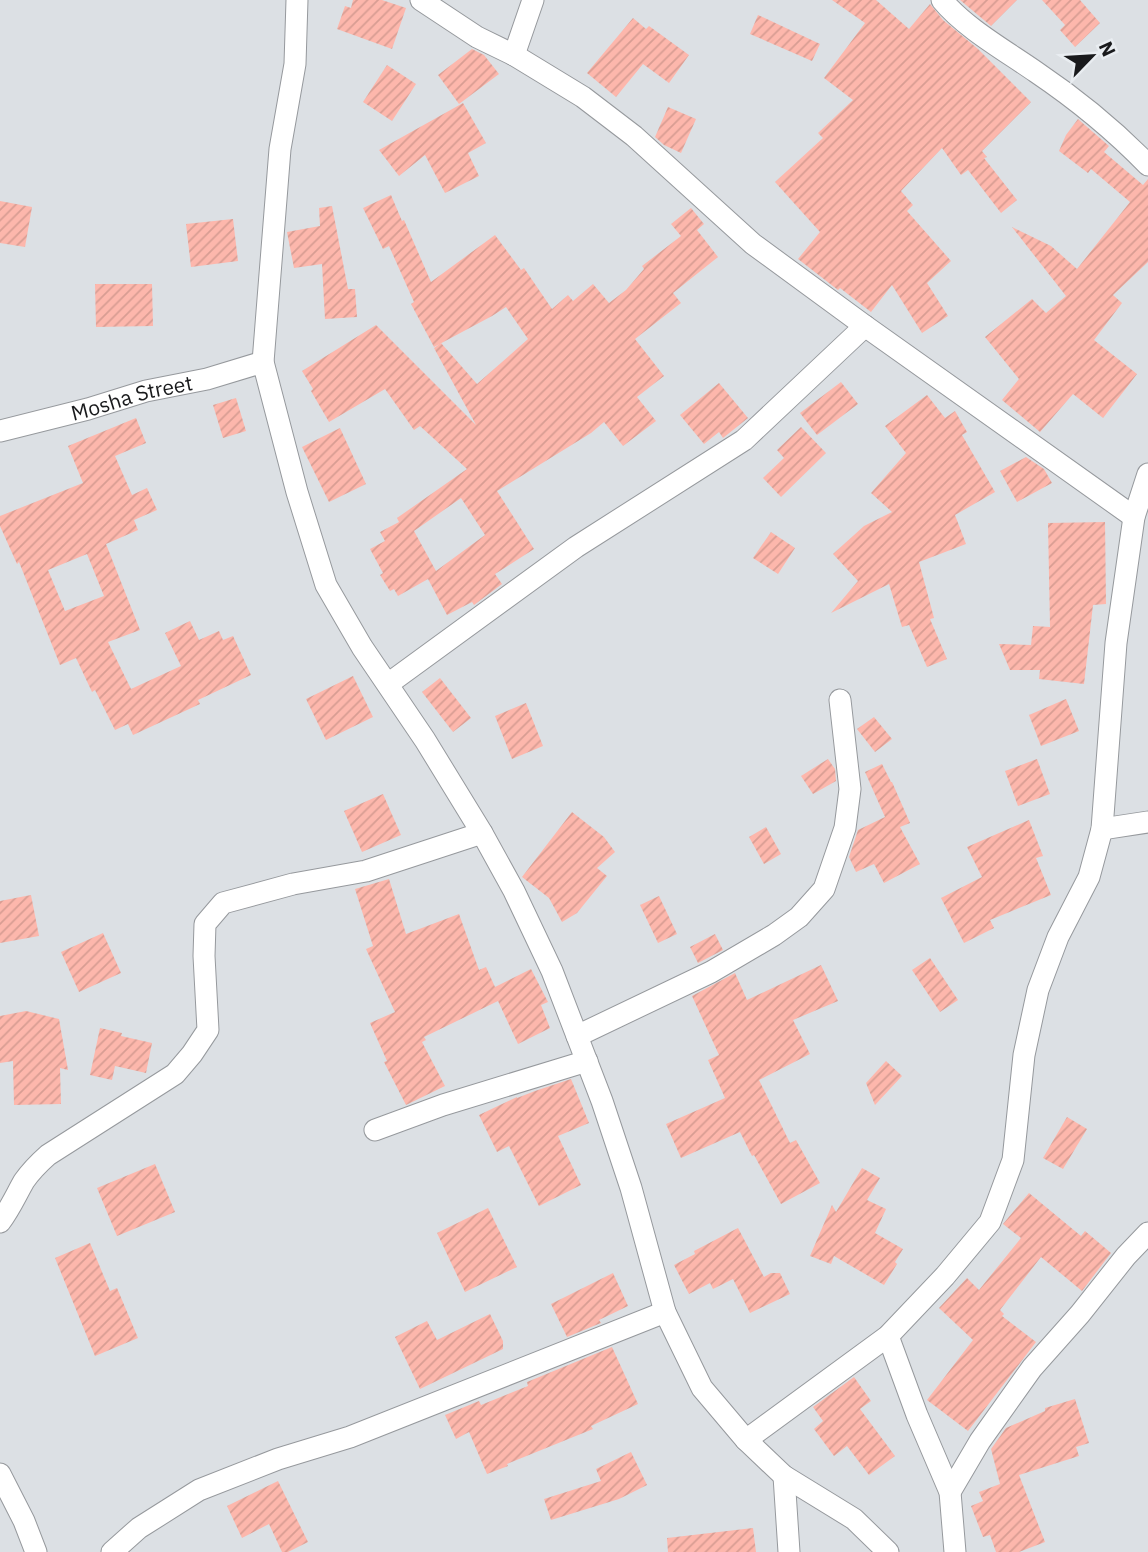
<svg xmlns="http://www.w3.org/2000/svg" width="1148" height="1552" font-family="'IBM Plex Sans',sans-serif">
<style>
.building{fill:url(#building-hatch);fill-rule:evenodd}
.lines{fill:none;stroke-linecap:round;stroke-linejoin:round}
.street-casing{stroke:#96999d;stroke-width:23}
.street{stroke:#fff;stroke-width:21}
.labels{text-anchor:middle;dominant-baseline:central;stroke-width:7;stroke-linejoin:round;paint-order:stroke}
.street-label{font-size:21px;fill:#191a1c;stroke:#e9edf1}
</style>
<defs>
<pattern id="building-hatch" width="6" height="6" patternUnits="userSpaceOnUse" patternTransform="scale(1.75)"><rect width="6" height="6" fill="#fdb7ac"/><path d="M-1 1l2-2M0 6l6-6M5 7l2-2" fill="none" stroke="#d89d93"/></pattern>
</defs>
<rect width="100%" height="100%" fill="#dce0e4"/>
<g class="building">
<path d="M353,0h29l24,8 -14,41 -55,-20 8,-23 6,2z"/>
<path d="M832,0h44l33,29 21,-25 13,16 35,29 53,53 -49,49 5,6 -3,1 33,42 -16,13 -33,-43 -7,5 -19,-27 -41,43 12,14 -6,6 44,50 -24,22 21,33 -26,17 -30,-48 -21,27 -31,-24 -2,2 -40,-31 22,-27 -45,-50 48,-44 -5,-5 35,-33 -29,-22 41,-55z"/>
<path d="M960,0h57l-26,26z"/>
<path d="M1042,0h38l20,23 -25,24 -15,-17 5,-5z"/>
<path d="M758,15l62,29 -8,17 -62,-27z"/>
<path d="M633,18l13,11 3,-3 40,29 -20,28 -26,-19 -27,33 -29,-24z"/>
<path d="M472,49l12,6 15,19 -40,30 -21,-29z"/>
<path d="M387,65l29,19 -24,37 -29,-19z"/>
<path d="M463,103l23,40 -18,10 11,23 -34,17 -20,-38 -26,21 -20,-26z"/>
<path d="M668,107l28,12 -15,34 -17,-8 -9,-8z"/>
<path d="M1078,119l31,27 -5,6 39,33 5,-6v83l-35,33 9,8 -28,37 43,34 -34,44 -30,-24 -33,38 -38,-32 17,-21 -34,-42 47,-38 14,14 20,-17 -54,-69 39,19 26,23 53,-67 -39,-33 -3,4 -29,-22 7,-16z"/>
<path d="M391,195l11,26 2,-1 27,62 64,-47 26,35 3,-2 28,41 16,-14 5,6 20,-17 16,19 17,-13 18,-21 -2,-3 39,-30 -10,-12 20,-16 13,16 -7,6 21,27 -45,36 8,10 -46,36 29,37 -27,21 19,24 -33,25 -19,-24 -13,11 -94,58 37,58 -39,25 7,10 -28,21 -2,-3 -25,13 -19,-36 -30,17 -4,-7 -4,2 -10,-16 3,-2 -13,-24 15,-8 -5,-9 19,-10 -2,-4 70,-49 -47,-43 -6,4 -29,-41 -56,33 -18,-31 2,-2 -11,-18 74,-46 100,100 -42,-77 7,-5 36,41 51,-45 -22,-32 -14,9 -58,31 -23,-43 3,-2 -25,-56 -6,3 -20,-41zM461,498l24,37 -49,36 -22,-40z"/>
<path d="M0,201l32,6 -7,40 -25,-4z"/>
<path d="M332,206l16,83h7l2,28 -32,2 -3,-55 -28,4 -7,-36 33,-6 -1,-18z"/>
<path d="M233,219l5,42 -47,6 -5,-43z"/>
<path d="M95,284h57l1,42 -57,1z"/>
<path d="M841,382l17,22 -41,31 -17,-22z"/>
<path d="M719,383l29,35 -25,20 -4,-6 -15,12 -24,-29z"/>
<path d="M927,395l18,23 10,-7 12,21 -5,3 33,57 -40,23 11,29 -47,18 15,56 -4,1 17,40 -20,8 -18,-42 -7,2 -13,-43 -58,29 27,-32 -25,-27 31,-28 28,-14 -21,-19 35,-40 -21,-27z"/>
<path d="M236,398l10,33 -23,7 -10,-33z"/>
<path d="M136,418l10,25 -31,13 17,39 15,-7 10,22 -23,10 4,10 -32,14 34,86 -32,12 23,47 50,-23 -16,-33 25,-12 9,19 20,-9 4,9 10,-4 18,39 -53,25 2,4 -67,31 -5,-11 -13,6 -20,-40 -3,2 -16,-34 -16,7 -41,-103 -2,2 -17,-38v-10l83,-33 -15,-37zM87,554l17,42 -39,15 -17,-41z"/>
<path d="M801,427l25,26 -45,44 -18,-19 21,-20 -7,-8z"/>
<path d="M340,428l26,56 -37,18 -27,-55z"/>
<path d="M1026,457l18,12 8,14 -35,19 -17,-31z"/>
<path d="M1105,522l1,82 -13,1 -9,79 -45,-5 1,-9h-30l-11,-26 32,1 2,-19 17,1 -2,-104z"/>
<path d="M771,532l24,16 -17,26 -25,-16z"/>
<path d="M353,676l20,41 -47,23 -20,-41z"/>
<path d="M440,678l31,40 -18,14 -31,-40z"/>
<path d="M1066,699l13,32 -38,15 -12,-31z"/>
<path d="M526,703l17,43 -31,13 -17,-43z"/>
<path d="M874,717l18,22 -17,13 -18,-23z"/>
<path d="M828,759l7,10 1,12 -23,13 -12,-18z"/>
<path d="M1037,759l13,35 -32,12 -13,-35z"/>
<path d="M882,764l9,18h1l18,41 -10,4 20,37 -36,19 -10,-19 -18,8 -7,-15 9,-27 27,-13 -20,-45z"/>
<path d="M383,794l18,41 -39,17 -18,-41z"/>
<path d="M572,812l32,25 11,15 -18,16 10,8 -30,37 -15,9 -13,-24 -27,-21z"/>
<path d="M1029,820l14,36 -7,2 15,37 -61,25 4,8 -30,15 -23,-45 41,-21 -15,-30z"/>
<path d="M766,827l15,27 -17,10 -15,-27z"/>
<path d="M389,879l17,55 53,-20 20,56 7,-3 9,20 36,-18 17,33 -7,3 9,23 -32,16 -20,-43 -74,36 2,3 -4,2 23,44 -39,19 -22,-43 3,-1 -17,-38 25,-11 -29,-63 7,-3 -18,-57z"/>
<path d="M31,895l8,41 -39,7v-42z"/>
<path d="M659,896l18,38 -19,9 -18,-38z"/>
<path d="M103,933l18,40 -42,19 -18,-40z"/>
<path d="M715,934l8,16 -25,13 -8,-16z"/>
<path d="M930,958l28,42 -18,12 -28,-42z"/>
<path d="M821,965l17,36 -45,19 17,34 -51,26 31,63 6,-3 24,43 -39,21 -27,-49 -2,1 -12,-24 -59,26 -15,-34 59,-26 -17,-38 11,-5 -27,-59 43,-23 12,27z"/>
<path d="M26,1011l33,8 9,51 -8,-2 1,36 -47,1 -1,-44 -13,2v-47z"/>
<path d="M100,1028l22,5 -1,3 31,7 -6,30 -31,-7 -3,14 -22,-5z"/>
<path d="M886,1061l16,15 -27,29 -9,-22z"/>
<path d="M571,1079l18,44 -31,13 23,49 -42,21 -30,-60 -12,6 -18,-37 38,-18v1l18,-7z"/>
<path d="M1067,1117l20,12 -24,40 -20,-11z"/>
<path d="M155,1164l20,48 -58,24 -20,-48z"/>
<path d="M862,1168l18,10 -13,22 19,9 -11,24 28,16 -8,13 2,2 -13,21 -50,-29 -3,8 -21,-8 22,-51 4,7z"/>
<path d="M1029,1193l52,43 4,-5 26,22 -29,38 -41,-34 -41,53 4,4 -2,2 34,26 -68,89 -41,-31 46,-60 -34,-32 28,-30 12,12 42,-52 -18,-14z"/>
<path d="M488,1208l29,59 -52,25 -28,-59z"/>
<path d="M738,1228l26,49 7,-4h9l10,21 -40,19 -17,-34 -20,10 -3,-6 -21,11 -15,-29 21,-11 -1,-3z"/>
<path d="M90,1243l20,48 7,-3 21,50 -43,18 -40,-98z"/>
<path d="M613,1273l15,33 -29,14 2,3 -34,14 -16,-33z"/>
<path d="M490,1314l13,27v8l-83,40 -25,-52 32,-16 10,19z"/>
<path d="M612,1347l26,57 -47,22 2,3 -86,35 1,2 -21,8 -18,-42 -13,7 -11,-24 34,-14 2,4 47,-19 -1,-4z"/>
<path d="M854,1377l17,24 -11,8 35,47 -26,19 -22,-29 -13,10 -20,-27 9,-8 -10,-14z"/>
<path d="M1075,1399l14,44 -13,4 3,9 -60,19 26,67 -26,10h-23l-6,-17 -7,2 -12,-31 12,-5 -4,-9 21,-8 -9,-35 15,-21 39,-17v-3z"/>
<path d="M631,1452l16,33 -28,14 -68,21 -7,-21 57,-18 -5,-12z"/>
<path d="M278,1481l30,61 -20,10h-6l-13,-28 -27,14 -15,-32z"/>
<path d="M753,1528l3,24h-88l-1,-14z"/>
</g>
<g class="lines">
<defs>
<g id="street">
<path d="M297,0l-2,64 -15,85 -17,213 34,130 29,93 36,62 63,93 57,93 32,58 38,80 50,130 29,87 34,124 37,76 44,52 38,36 70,43 34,33"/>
<path d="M421,0l56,37 37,18 69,42 51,39 119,108 112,82 269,191"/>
<path d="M942,0c23,28 64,51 94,72 40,27 78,58 112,93"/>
<path d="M514,55l19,-55"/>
<path id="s1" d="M0,431l88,-22 58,-18 61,-12 56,-17"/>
<path d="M388,684l188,-137 168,-107 121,-114"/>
<path d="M1102,829l46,-7"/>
<path d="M577,1036l134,-64 63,-37 25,-18 25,-28 21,-61 5,-39 -10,-89"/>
<path d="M375,1130l68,-25 144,-44"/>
<path d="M0,1222c10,-13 16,-27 24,-41 7,-10 15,-18 24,-26l127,-81 17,-20 16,-24 -4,-74 1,-32 18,-21 70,-19 73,-13 116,-38"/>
<path d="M888,1336l29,79 33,77 5,60"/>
<path d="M746,1440l142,-104 57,-60 45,-54 23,-62 11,-105 14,-65 20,-53 31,-60 13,-48 14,-186 18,-126 14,-43"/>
<path d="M0,1474l24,47 12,31"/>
<path d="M784,1476l5,76"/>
<path d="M950,1492l30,-51 52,-73 48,-54 46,-58 22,-23"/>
<path d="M112,1552l27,-24 60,-38 79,-31 72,-22 315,-125"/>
</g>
</defs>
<use href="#street" class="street-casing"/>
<use href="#street" class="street"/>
</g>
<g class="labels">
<g class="street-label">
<text stroke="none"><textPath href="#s1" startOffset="136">Mosha Street</textPath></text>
</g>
</g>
<g transform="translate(1092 56) rotate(65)" stroke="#e9edf1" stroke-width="5" paint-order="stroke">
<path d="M0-5L12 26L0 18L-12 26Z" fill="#191a1c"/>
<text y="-10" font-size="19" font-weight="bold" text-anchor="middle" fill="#191a1c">N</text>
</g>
</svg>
